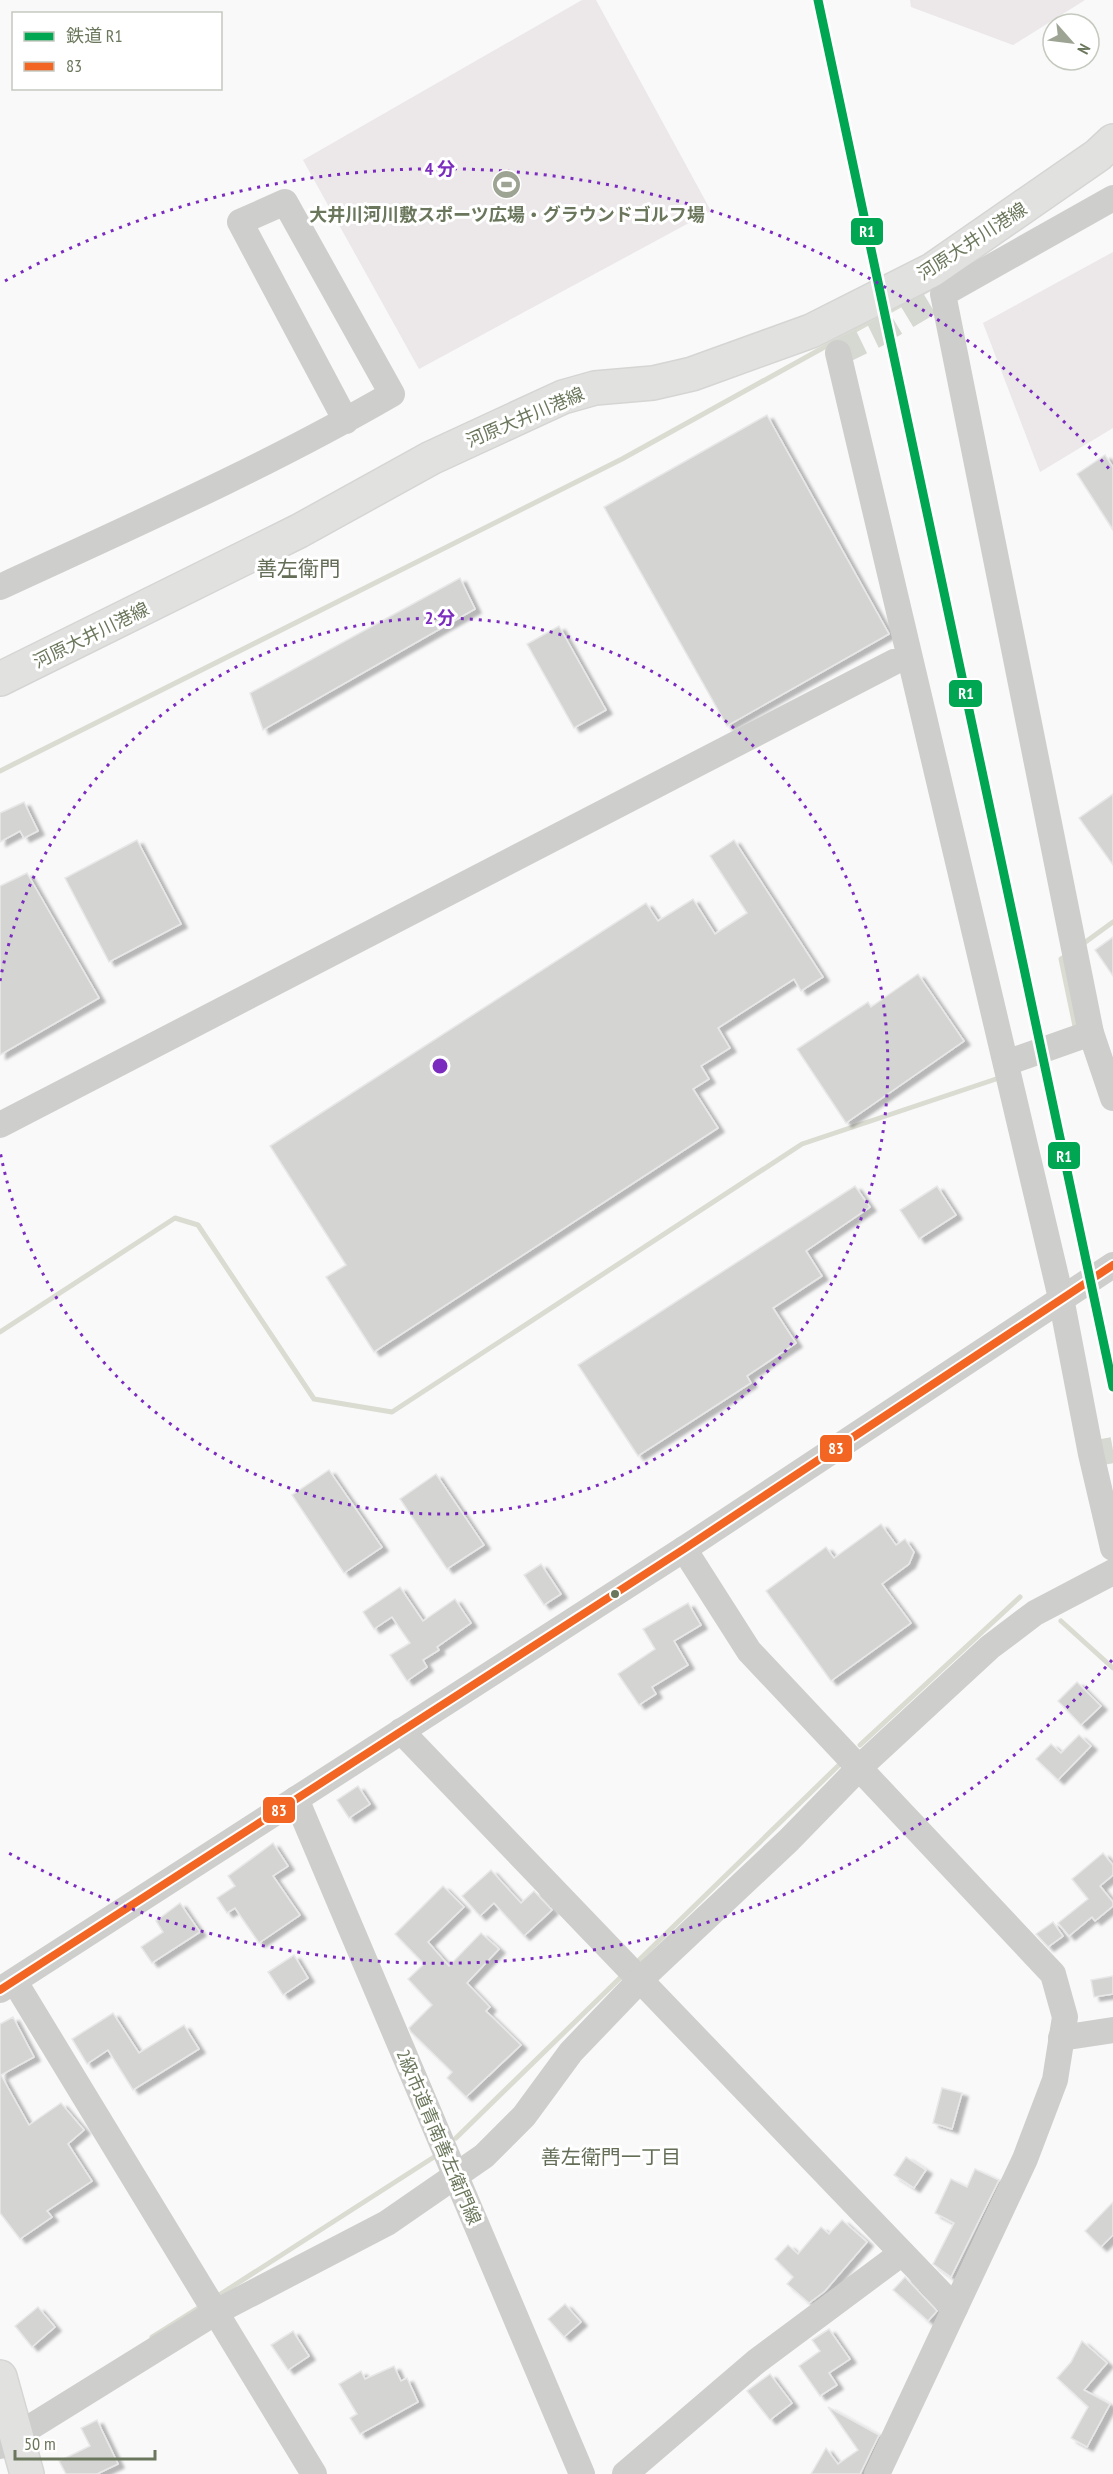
<svg xmlns="http://www.w3.org/2000/svg" width="1113" height="2474" font-family="'PT Sans Narrow','Noto Sans JP',sans-serif">
<style>
.green{fill:#ece7e9}
.lines{fill:none;stroke-linecap:round;stroke-linejoin:round}
.stream{stroke:#dadcd2;stroke-width:5}
.building{fill:#d4d5d3;stroke:#e8e8e8;stroke-width:1.5;filter:url(#shadow)}
.minor-tunnel{stroke:#d6d8d2;stroke-width:26;stroke-dasharray:26 13;stroke-linecap:butt}
.major-casing{stroke:#d5d6d4;stroke-width:36}
.minor{stroke:#cececc;stroke-width:26}
.major{stroke:#e1e1e0;stroke-width:33}
.bus-1-casing{stroke:#fff;stroke-width:12}
.bus-1{stroke:#f26522;stroke-width:8}
.rail-1-casing{stroke:#fff;stroke-width:14}
.rail-1{stroke:#00a651;stroke-width:9}
.ring{fill:none;stroke:#7b2cbf;stroke-width:3;stroke-dasharray:3 6}
.bus-dot{fill:#6b775c;stroke:#fff;stroke-width:2}
.labels{text-anchor:middle;dominant-baseline:central;stroke-width:6;stroke-linejoin:round;paint-order:stroke}
.poi-label{font-size:18px;font-weight:bold;fill:#6b775c;stroke:#fff}
.street-label{font-size:18px;fill:#6b775c;stroke:#fff}
.neighbourhood-label{font-size:20px;fill:#646e57;stroke:#fff}
.quarter-label{font-size:21px;fill:#646e57;stroke:#fff}
.centre{fill:#7b2cbf;stroke:#fff;stroke-width:3}
.ring-label{font-size:18px;text-anchor:middle;font-weight:bold;fill:#7b2cbf;stroke:#fff;stroke-width:6;stroke-linejoin:round;paint-order:stroke}
.line-badge{stroke:#fff;stroke-width:2}
.badge-label{font-size:16px;text-anchor:middle;font-weight:bold;fill:#fff}
</style>
<defs>
<filter id="shadow"><feDropShadow dx="6" dy="4" stdDeviation="1.5" flood-color="#0004"/></filter>
</defs>
<rect width="100%" height="100%" fill="#f9f9f9"/>
<g class="green">
<path d="M582,0h14l115,211 -292,158 -116,-209z"/>
<path d="M910,0h175l-72,45 -102,-38z"/>
<path d="M1113,252v176l-73,44 -57,-149z"/>
</g>
<g class="lines">
<g class="stream">
<path d="M0,771l622,-312 311,-172"/>
<path d="M1080,946l33,-24"/>
<path d="M1068,955l-7,4 15,72"/>
<path d="M0,1332l175,-114 23,7 116,174 78,13 410,-268 200,-67"/>
<path d="M1061,1621l52,47"/>
<path d="M860,1745l160,-148"/>
<path d="M636,1963l204,-199"/>
<path d="M456,2138l167,-163"/>
<path d="M216,2297l218,-140"/>
<path d="M152,2337l51,-32"/>
</g>
</g>
<g class="building">
<path d="M767,415l122,219 -162,92 -123,-219z"/>
<path d="M1105,455l8,12v63l-36,-56z"/>
<path d="M460,578l15,31 -212,121 -13,-37z"/>
<path d="M559,626l47,84 -32,18 -47,-84z"/>
<path d="M1113,794v71l-34,-47z"/>
<path d="M24,802l14,29 -14,7 -4,-7 -20,11v-29z"/>
<path d="M137,840l44,84 -72,38 -44,-84z"/>
<path d="M734,840l89,137 -22,14 -7,-12 -76,49 12,20 -29,18 8,13 -16,10 25,39 -344,224 -48,-75 20,-12 -76,-119 376,-243 12,18 35,-22 22,35 32,-21 -37,-57z"/>
<path d="M27,873l72,125 -99,57v-169z"/>
<path d="M1113,937v39l-18,-26z"/>
<path d="M918,974l46,67 -118,82 -49,-74 71,-47 3,5z"/>
<path d="M855,1186l15,21 -64,44 16,25 -49,32 23,35 -49,33 4,7 -113,73 -60,-91z"/>
<path d="M937,1186l19,29 -37,24 -19,-29z"/>
<path d="M329,1470l53,77 -38,26 -52,-78z"/>
<path d="M436,1474l48,71 -37,24 -47,-70z"/>
<path d="M881,1524l15,21 9,-6 9,13 -5,12 -27,20 29,39 -80,58 -65,-90 60,-44 8,11z"/>
<path d="M541,1564l20,30 -17,11 -20,-30z"/>
<path d="M400,1587l23,34 32,-22 16,24 -34,24 2,3 -16,10 4,7 -20,14 -17,-26 20,-12 -18,-26 -18,12 -11,-17z"/>
<path d="M688,1603l13,22 -27,16 14,24 -36,22 4,7 -17,11 -21,-31 37,-25 -12,-20z"/>
<path d="M1077,1682l24,24 -20,19 -23,-24z"/>
<path d="M1079,1735l12,11 -33,34 -22,-21 15,-15 10,9z"/>
<path d="M358,1786l12,18 -21,14 -12,-18z"/>
<path d="M273,1843l15,23 -15,10 27,39 -41,28 -24,-35 -8,5 -10,-15 18,-12 -7,-10z"/>
<path d="M1103,1853l10,12v10l-13,11 13,16v4l-18,15 -3,-4 -23,19 -11,-13 30,-24 -16,-20z"/>
<path d="M491,1870l30,33 13,-12 18,19 -28,26 -30,-33 -14,13 -18,-20z"/>
<path d="M443,1886l21,21 -36,35 21,24 32,-33 18,16 -32,34 23,24 -4,4 35,34 -55,52 -19,-19 5,-6 -41,-40 -2,-4 23,-23 -24,-26 16,-15 -29,-30z"/>
<path d="M180,1903l20,29 -48,31 -11,-16 22,-15 -7,-11z"/>
<path d="M1053,1922l10,14 -15,11 -12,-13z"/>
<path d="M294,1955l14,23 -25,17 -15,-23z"/>
<path d="M1113,1976v18l-19,3 -3,-17z"/>
<path d="M113,2013l26,40 45,-28 15,24 -66,41 -25,-40 -21,14 -15,-25z"/>
<path d="M13,2017l21,40 -33,18 28,50 32,-22 23,27 -16,14 24,37 -45,30 5,6 -32,22 -20,-26v-189z"/>
<path d="M942,2088l20,5 -10,36 -19,-6z"/>
<path d="M906,2157l20,13 -12,18 -20,-13z"/>
<path d="M975,2169l24,11 -48,97 -18,-13 21,-41 -19,-10 16,-34 16,8z"/>
<path d="M1113,2202v33l-12,12 -16,-16z"/>
<path d="M842,2220l25,22 -42,49 -16,12 -22,-19 6,-7 -18,-18 13,-14 10,9 23,-27 8,7z"/>
<path d="M905,2277l32,34 -9,10 -35,-31z"/>
<path d="M565,2304l16,18 -17,15 -16,-18z"/>
<path d="M38,2307l17,20 -23,20 -17,-21z"/>
<path d="M829,2329l21,30 -21,14 8,12 -17,11 -21,-30 21,-15 -8,-11z"/>
<path d="M293,2331l16,25 -21,14 -17,-25z"/>
<path d="M1082,2341l25,22 -23,27 26,14 -23,43 -16,-9 17,-31 -31,-29 14,-16z"/>
<path d="M394,2366l7,15 6,-3 11,24 -58,32 -10,-16 7,-4 -18,-30 22,-13 4,8z"/>
<path d="M770,2374l22,29 -22,17 -23,-29z"/>
<path d="M828,2407l51,28 -19,39h-49l15,-26 12,16 20,-14z"/>
<path d="M97,2420l21,44 -21,10h-31l-7,-13 31,-15 -9,-18z"/>
</g>
<g class="lines">
<g class="minor-tunnel">
<path d="M838,353l37,-18 68,-41"/>
<path d="M1091,1454l22,-4"/>
</g>
<defs>
<g id="major">
<path d="M0,679l299,-148 132,-73 132,-61 32,-9 58,-5 39,-9 119,-43 121,-61 166,-115 15,-14"/>
<path d="M0,2377l27,97"/>
</g>
</defs>
<use href="#major" class="major-casing"/>
<g class="minor">
<path d="M1113,198l-170,96 148,739 22,65"/>
<path d="M838,353l223,945 30,156 22,94"/>
<path d="M0,587c132,-61 266,-120 392,-193l-107,-192 -45,20 106,199"/>
<path d="M1006,1063l85,-30"/>
<path d="M0,1125l894,-463"/>
<path d="M684,1549l65,102 304,323 12,43 -10,63 -30,79 -148,315"/>
<path d="M401,1731l554,577"/>
<path d="M296,1799l286,675"/>
<path d="M15,1982l299,492"/>
<path d="M0,1990l684,-441 429,-284"/>
<path d="M1061,2038l52,-8"/>
<path d="M0,2446l216,-134 171,-89 97,-67 40,-40 47,-64 70,-73 148,-139 72,-74 129,-119 45,-34 78,-41"/>
<path d="M625,2474l132,-113 145,-108"/>
</g>
<use href="#major" class="major"/>
<defs>
<path id="bus-1" d="M0,1990l684,-441 429,-284"/>
</defs>
<use href="#bus-1" class="bus-1-casing"/>
<use href="#bus-1" class="bus-1"/>
<defs>
<path id="rail-1" d="M818,0l295,1387"/>
</defs>
<use href="#rail-1" class="rail-1-casing"/>
<use href="#rail-1" class="rail-1"/>
</g>
<g class="ring">
<path d="M0 981A448 448 0 1 1 0 1151"/>
<path d="M1112 1660A897 897 0 0 1 5 1851M5 281A897 897 0 0 1 1112 472"/>
</g>
<defs>
<symbol id="stadium-disc" viewBox="-11 -11 22 22"><circle r="9.5" fill="#9da493" stroke="#fff"/><path d="M0-5a6.5 5 0 1 0 0 10a6.5 5 0 1 0 0-10ZM-3.5-1.8h7v3.6h-7Z" fill="#fff"/></symbol>
</defs>
<g fill-rule="evenodd">
<use href="#stadium-disc" x="490" y="168" width="33" height="33"/>
</g>
<circle class="bus-dot" cx="615" cy="1594" r="5"/>
<g class="labels">
<g class="poi-label">
<text x="507" y="214">大井川河川敷スポーツ広場・グラウンドゴルフ場</text>
</g>
<g class="street-label">
<text transform="translate(972 241) rotate(-33)">河原大井川港線</text>
<text transform="translate(525 417) rotate(-23)">河原大井川港線</text>
<text transform="translate(91 635) rotate(-26)">河原大井川港線</text>
<text transform="translate(439 2137) rotate(67)">2級市道青南善左衛門線</text>
</g>
<g class="neighbourhood-label">
<text x="611" y="2157">善左衛門一丁目</text>
</g>
<g class="quarter-label">
<text x="298" y="568">善左衛門</text>
</g>
</g>
<circle cx="440" cy="1066" r="9" class="centre"/>
<g class="ring-label">
<text x="440" y="175">4 分</text>
<text x="440" y="624">2 分</text>
</g>
<g class="line-badge">
<rect x="850" y="217" width="34" height="29" rx="6" fill="#00a651"/>
<rect x="948" y="679" width="35" height="29" rx="6" fill="#00a651"/>
<rect x="1047" y="1141" width="34" height="29" rx="6" fill="#00a651"/>
<rect x="819" y="1434" width="34" height="29" rx="6" fill="#f26522"/>
<rect x="262" y="1796" width="34" height="28" rx="6" fill="#f26522"/>
</g>
<g class="badge-label">
<text x="867" y="237">R1</text>
<text x="966" y="699">R1</text>
<text x="1064" y="1162">R1</text>
<text x="836" y="1454">83</text>
<text x="279" y="1816">83</text>
</g>
<rect x="12" y="12" width="210" height="78" fill="#ffffff" stroke="#c4c9be" stroke-width="1.5"/>
<rect x="24" y="32" width="30" height="9" fill="#00a651" stroke="#c4c9be" stroke-width="1.5"/>
<text x="66" y="42" font-size="18" fill="#6b775c">鉄道 R1</text>
<rect x="24" y="62" width="30" height="9" fill="#f26522" stroke="#c4c9be" stroke-width="1.5"/>
<text x="66" y="72" font-size="18" fill="#6b775c">83</text>
<g transform="translate(1071 42) rotate(118)"><circle r="28" fill="#ffffff" stroke="#c4c9be" stroke-width="1.5"/>
<path d="M0-4.5L10 22L0 15L-10 22Z" fill="#9da493"/>
<text y="-9" font-size="16" font-weight="bold" text-anchor="middle" fill="#6b775c">N</text>
</g>
<path d="M15 2450v9h140v-9" fill="none" stroke="#6b775c" stroke-width="3"/>
<text x="24" y="2450" font-size="18" fill="#6b775c" stroke="#ffffff" stroke-width="4.5" paint-order="stroke">50 m</text>
</svg>
